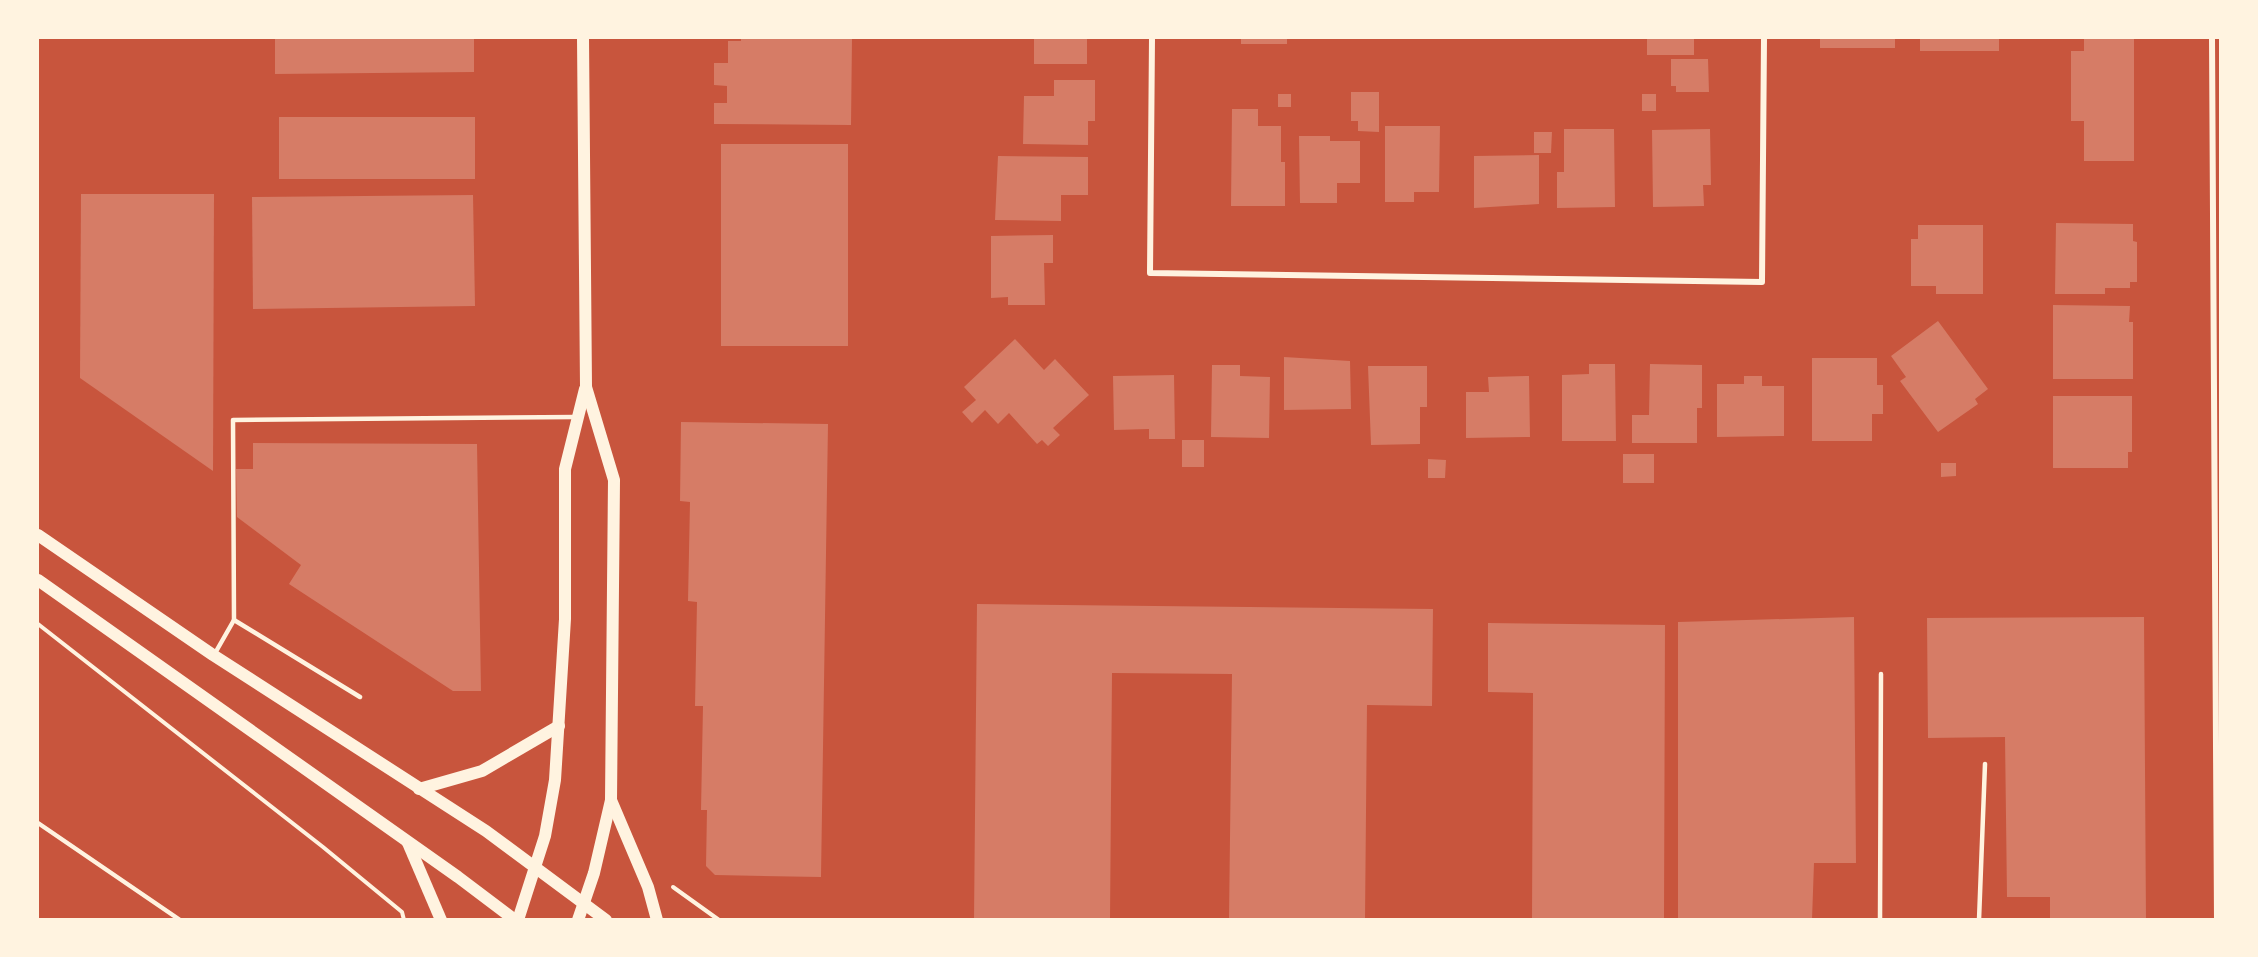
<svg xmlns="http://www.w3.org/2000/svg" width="2258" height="957" font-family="'Work Sans',sans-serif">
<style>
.building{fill:#d67c66}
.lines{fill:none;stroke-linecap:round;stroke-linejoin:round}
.path{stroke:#fff3e0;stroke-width:4}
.service{stroke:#fff3e0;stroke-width:4.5}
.minor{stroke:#fff3e0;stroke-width:6}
.secondary{stroke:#fff3e0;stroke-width:12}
</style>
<rect width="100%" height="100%" fill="#c8553d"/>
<g class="building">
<path d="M275,38h199v34l-199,2z"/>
<path d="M741,38h111l-1,87 -137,-1v-21h13v-17l-13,-1v-22h14v-22h13z"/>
<rect x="1034" y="38" width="53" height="26"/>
<rect x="1241" y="38" width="46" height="6"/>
<rect x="1647" y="38" width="47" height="17"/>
<rect x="1820" y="38" width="75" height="10"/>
<rect x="1920" y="38" width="79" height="13"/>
<path d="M2084,38h50v123h-50v-40h-13v-70h13z"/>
<path d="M1671,59h37l1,33h-33v-6h-5z"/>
<path d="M1054,80h41v41h-7v24l-65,-1 1,-48h30z"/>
<path d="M1351,92h28v40l-21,-1v-10h-7z"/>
<rect x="1278" y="94" width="13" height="13"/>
<rect x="1642" y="94" width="14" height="17"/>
<path d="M1232,109h26v17h23v36h4v44h-54z"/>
<rect x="279" y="117" width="196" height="62"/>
<path d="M1385,126h55l-1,66h-25v10h-29z"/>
<path d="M1564,129h50l1,78 -58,1v-36h7z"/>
<path d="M1710,129l1,56h-8l1,21 -51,1 -1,-77z"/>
<path d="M1534,132h18l-1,21h-17z"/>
<path d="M1299,136h31v5h30v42h-23v20h-37z"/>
<rect x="721" y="144" width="127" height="202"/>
<path d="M1539,155v49l-65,4v-52z"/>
<path d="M998,156l90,1v38h-27v26l-66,-1z"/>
<path d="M81,194h133l-1,277 -133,-93z"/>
<path d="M473,195l2,111 -222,3 -1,-112z"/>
<path d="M2056,223l77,1v17l4,1v40h-7v6h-25v6h-50z"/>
<path d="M1918,225h65v69h-47v-8h-25v-47h7z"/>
<path d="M1053,235v28h-9l1,42h-37v-8l-17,1v-62z"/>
<path d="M2053,305l77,1 -1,16h4v57h-80z"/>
<path d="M1938,321l50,68 -13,10 3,5 -40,28 -38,-51 6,-4 -15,-21z"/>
<path d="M1015,339l29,31 11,-11 34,36 -36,33 7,7 -12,11 -6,-6 -5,4 -28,-31 -11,11 -13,-14 -13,13 -10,-11 14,-12 -12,-13z"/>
<path d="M1284,357l66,4 1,48 -67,1z"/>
<path d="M1812,358h65v27h6v29h-11v27h-60z"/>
<path d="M1589,364h26l1,77h-54v-66l27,-1z"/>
<path d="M1650,364l52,1v43h-5v35h-65v-28h17z"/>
<path d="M1212,365h28v11l30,1 -1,61 -58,-1z"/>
<path d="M1368,366h59v41h-7v37l-49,1z"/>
<path d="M1174,375l1,64h-26v-10l-35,1 -1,-54z"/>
<path d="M1529,376l1,61 -64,1v-46h23l-1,-15z"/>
<path d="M1744,376h18v10h22v50l-67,1v-53h27z"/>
<path d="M2053,396h79v56h-4v16h-75z"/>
<path d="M681,422l147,2 -7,453 -106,-2 -9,-9 1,-56h-6l2,-104h-8l2,-104 -9,-1 2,-99 -10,-1z"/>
<rect x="1182" y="440" width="22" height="27"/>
<path d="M253,443l224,1 4,247h-28l-164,-107 12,-19 -64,-48 -1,-48h17z"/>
<rect x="1623" y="454" width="31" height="29"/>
<path d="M1428,459l18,1 -1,18h-17z"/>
<path d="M1941,463h15v13l-15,1z"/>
<path d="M977,604l456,5 -1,97 -65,-1 -2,215h-136l3,-246 -120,-1 -2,247h-136z"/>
<path d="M1854,617l2,246h-42l-2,57h-134v-298z"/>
<path d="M2144,617l2,303h-96v-23h-43l-2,-160 -77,1 -1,-120z"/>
<path d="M1488,623l177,2 -1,295h-132l1,-227 -45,-1z"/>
</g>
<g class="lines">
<g class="path">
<path d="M38,624l285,223 79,65 2,8"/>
<path d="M673,887l46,33"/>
</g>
<g class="service">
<path d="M234,620l126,77"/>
<path d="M214,655l20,-35 -1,-200 343,-3"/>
<path d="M38,823l142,97"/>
<path d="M1880,920l1,-246"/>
<path d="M1979,920l6,-156"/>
</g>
<g class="minor">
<path d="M1152,38l-2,235 612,9 2,-244"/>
<path d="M2212,38l5,882"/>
</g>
<g class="secondary">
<path d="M38,535l175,120 273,176 120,89"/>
<path d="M38,580l420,297 57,43"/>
<path d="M419,789l63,-18 77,-45"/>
<path d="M611,800l37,87 9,33"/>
<path d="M408,843l33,77"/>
<path d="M518,920l27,-84 10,-56 10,-161v-150l20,-80"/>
<path d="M578,920l16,-47 17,-73 3,-320 -28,-93 -3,-349"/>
</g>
</g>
<rect width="2258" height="957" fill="none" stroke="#fff3e0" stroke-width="78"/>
</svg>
